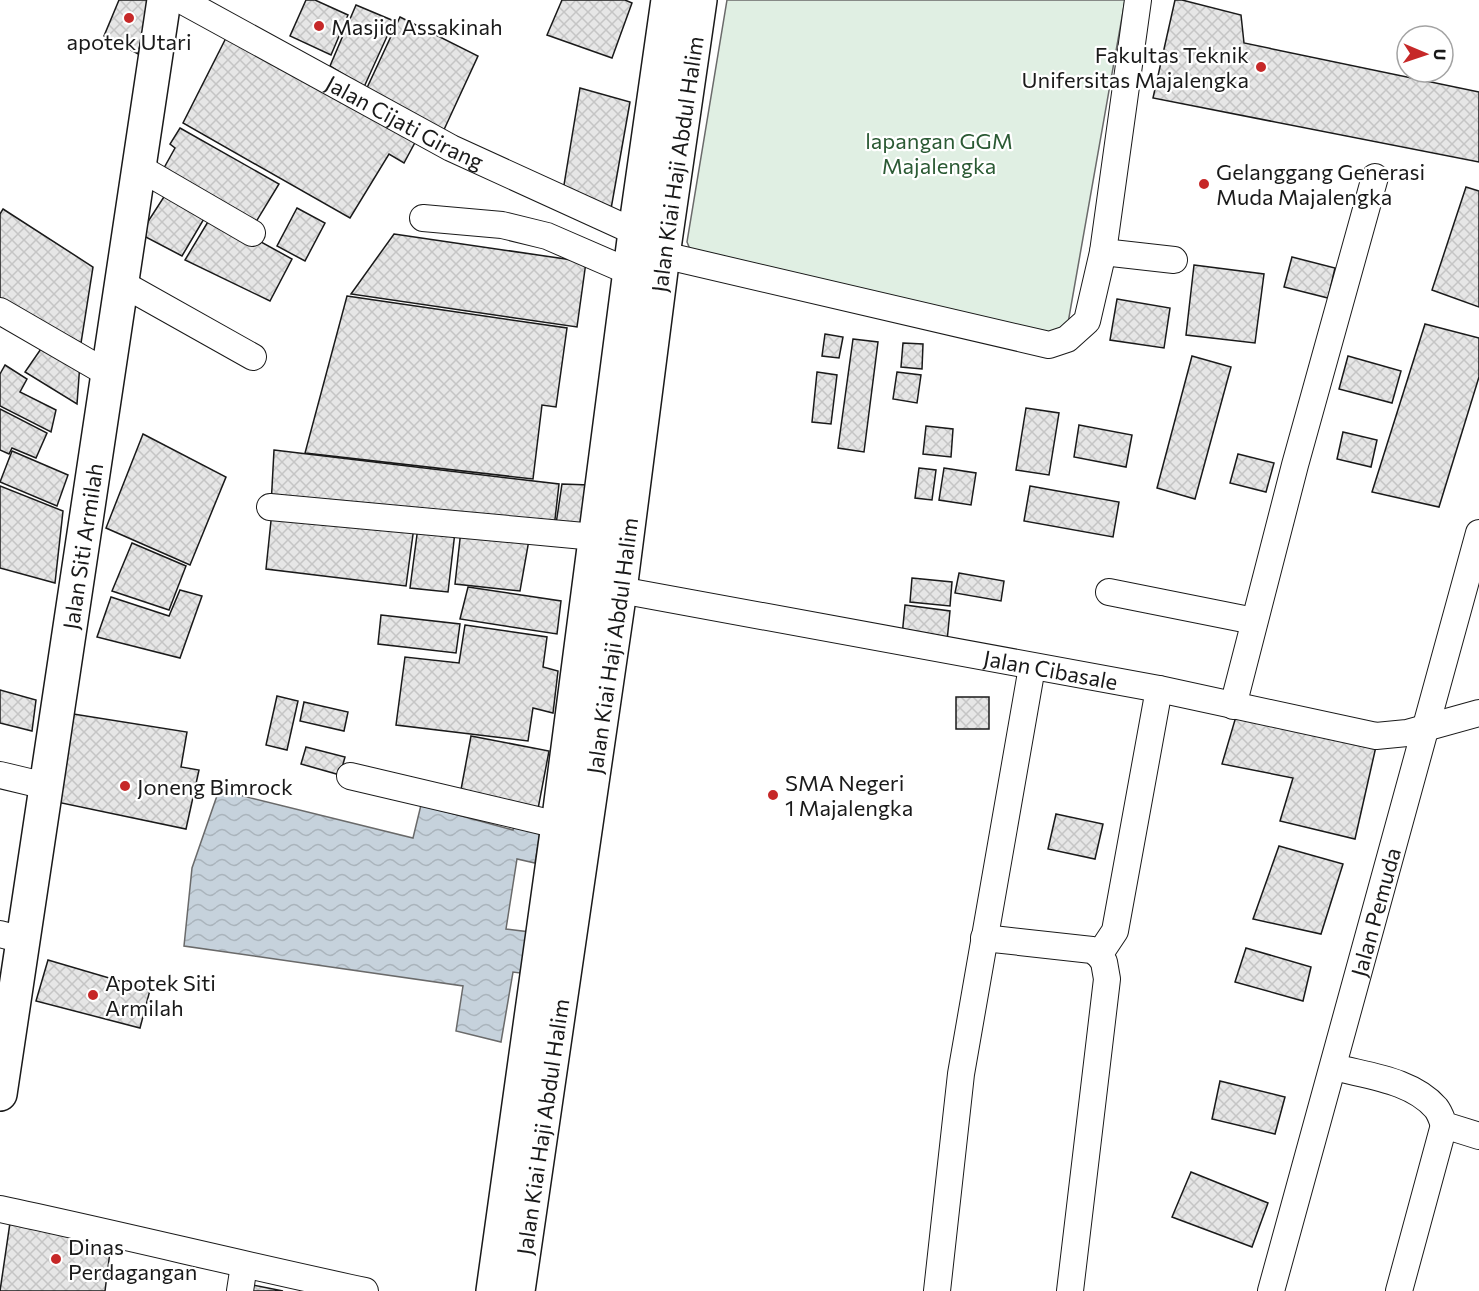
<svg xmlns="http://www.w3.org/2000/svg" width="1479" height="1291" font-family="Commissioner,sans-serif">
<style>
.park{fill:#e0efe3;stroke:#6a6a6a;stroke-width:1.5}
.water{fill:url(#water-waves);stroke:#6a6a6a;stroke-width:1.5}
.building{fill:url(#building-cross-hatch);stroke:#1a1a1a;stroke-width:1.5}
.lines{fill:none;stroke-linecap:round;stroke-linejoin:round}
.minor-casing{stroke:#1a1a1a;stroke-width:28}
.major-casing{stroke:#1a1a1a;stroke-width:36}
.minor{stroke:#fff;stroke-width:26}
.major{stroke:#fff;stroke-width:33}
.poi-dot{fill:#c62828;stroke:#fff;stroke-width:2}
.labels{text-anchor:middle;dominant-baseline:central;stroke-width:4.5;stroke-linejoin:round;paint-order:stroke}
.poi-label{font-size:22px;fill:#1a1a1a;stroke:#fff;text-anchor:start}
.street-label{font-size:22px;fill:#1a1a1a;stroke:#fff}
.park-label{font-size:22px;fill:#2b5a34;stroke:#fff}
</style>
<defs>
<pattern id="water-waves" width="16" height="10" patternUnits="userSpaceOnUse" patternTransform="scale(1.5)"><rect width="16" height="10" fill="#c6d2dc"/><path d="M0 5q4-4 8 0t8 0" fill="none" stroke="#aab4bc"/></pattern>
<pattern id="building-cross-hatch" width="8" height="8" patternUnits="userSpaceOnUse" patternTransform="scale(1.5)"><rect width="8" height="8" fill="#e6e6e6"/><path d="M0 0l8 8M0 8l8-8" fill="none" stroke="#c5c5c5"/></pattern>
</defs>
<rect width="100%" height="100%" fill="#fff"/>
<path class="park" d="M727,0h398l-57,323 -16,12 -360,-81 -5,-12z"/>
<path class="water" d="M219,790l194,48 8,-33 92,25 2,-9 26,5 -6,37 -18,-4 -11,70 24,3 -10,41 -7,-1 -12,70 -45,-11 7,-45 -279,-40 8,-78z"/>
<g class="building">
<path d="M119,0h31l-12,54 -34,-18z"/>
<path d="M306,0h9l33,15 -17,40 -41,-19z"/>
<path d="M562,0h63l7,3 -20,55 -65,-23z"/>
<path d="M1175,0h7l59,15 3,28 235,49v70l-326,-64z"/>
<path d="M356,5l38,16 -30,66 -34,-21z"/>
<path d="M400,17l78,39 -36,78 -76,-44z"/>
<path d="M227,36l192,99 -15,28 -15,-9 -39,64 -167,-95z"/>
<path d="M580,88l50,14 -19,107 -48,-18z"/>
<path d="M180,128l99,56 -28,46 -92,-53 16,-29 -5,-4z"/>
<path d="M1466,187l13,4v116l-47,-17z"/>
<path d="M169,189l39,23 -26,44 -42,-22z"/>
<path d="M297,208l28,15 -20,38 -28,-15z"/>
<path d="M3,209l90,58 -12,76 -81,-42v-87z"/>
<path d="M212,215l80,44 -22,42 -85,-41z"/>
<path d="M394,234l192,28 -9,65 -226,-33z"/>
<path d="M1292,257l43,11 -7,30 -44,-11z"/>
<path d="M1194,265l70,9 -9,69 -69,-8z"/>
<path d="M347,296l220,32 -11,79 -14,-2 -9,74 -228,-26z"/>
<path d="M1117,299l53,9 -6,40 -54,-8z"/>
<path d="M1425,324l54,14v39l-40,130 -67,-15z"/>
<path d="M825,334l18,3 -4,21 -17,-2z"/>
<path d="M853,339l25,3 -14,110 -26,-4z"/>
<path d="M45,343l35,20 -3,41 -52,-32z"/>
<path d="M903,343l20,1 -1,25 -21,-2z"/>
<path d="M1192,356l39,11 -36,132 -38,-11z"/>
<path d="M1348,356l53,15 -9,32 -53,-14z"/>
<path d="M5,365l22,14 -7,13 36,18 -5,22 -51,-26v-32z"/>
<path d="M817,372l20,3 -6,49 -19,-2z"/>
<path d="M897,372l24,3 -4,28 -24,-4z"/>
<path d="M1026,408l33,5 -10,62 -33,-5z"/>
<path d="M0,409l47,24 -11,25 -24,-10 -3,6 -9,-4z"/>
<path d="M1079,425l53,10 -6,32 -52,-10z"/>
<path d="M926,426l27,3 -2,28 -28,-3z"/>
<path d="M1343,432l34,8 -6,27 -34,-8z"/>
<path d="M143,434l83,43 -36,88 -84,-37z"/>
<path d="M274,450l285,34 -5,44 -283,-22z"/>
<path d="M12,451l56,24 -11,31 -57,-24z"/>
<path d="M1238,454l36,9 -8,29 -36,-9z"/>
<path d="M919,468l17,2 -4,30 -17,-2z"/>
<path d="M944,468l32,5 -5,32 -32,-5z"/>
<path d="M562,484l27,1 -7,41 -26,-2z"/>
<path d="M0,486l63,25 -8,72 -55,-15z"/>
<path d="M1030,486l89,16 -6,35 -89,-16z"/>
<path d="M272,511l142,16 -8,59 -140,-17z"/>
<path d="M418,527l37,5 -7,60 -38,-4z"/>
<path d="M461,530l68,10 -9,51 -65,-7z"/>
<path d="M132,543l54,23 -17,44 -57,-19z"/>
<path d="M959,573l45,8 -3,20 -46,-8z"/>
<path d="M912,578l40,4 -2,24 -40,-4z"/>
<path d="M468,587l93,14 -4,33 -97,-15z"/>
<path d="M180,590l22,6 -22,62 -83,-21 14,-40 58,19z"/>
<path d="M905,605l45,6 -3,30 -45,-5z"/>
<path d="M381,615l79,9 -4,29 -78,-9z"/>
<path d="M465,625l82,12 -4,30 15,4 -5,42 -20,-5 -5,33 -132,-16 9,-68 54,6z"/>
<path d="M0,690l36,10 -4,31 -32,-8z"/>
<path d="M277,696l21,5 -11,49 -21,-5z"/>
<rect x="956" y="697" width="33" height="32"/>
<path d="M304,702l44,10 -4,19 -44,-10z"/>
<path d="M67,713l120,19 -6,35 18,3 -13,59 -134,-28z"/>
<path d="M1237,713l140,29 -22,97 -75,-18 13,-43 -71,-14z"/>
<path d="M471,736l78,15 -11,58 -78,-14z"/>
<path d="M306,747l39,10 -5,18 -39,-11z"/>
<path d="M1056,814l47,10 -8,35 -47,-10z"/>
<path d="M1279,846l64,18 -22,70 -68,-15z"/>
<path d="M1246,948l65,19 -8,34 -68,-19z"/>
<path d="M48,960l102,30 -10,38 -104,-27z"/>
<path d="M1220,1081l65,16 -10,37 -63,-15z"/>
<path d="M1191,1172l77,31 -16,44 -80,-30z"/>
<path d="M11,1216l101,20 -7,55h-105z"/>
<path d="M253,1285l30,6h-31z"/>
</g>
<g class="lines">
<defs>
<g id="minor">
<path id="s1" d="M181,0l270,148 184,84"/>
<path d="M140,168l112,65"/>
<path d="M423,218l79,7 45,11 83,36"/>
<path d="M1103,252l71,8"/>
<path d="M663,255l386,90 18,-6 20,-18 16,-69 35,-252"/>
<path d="M123,284l130,73"/>
<path d="M0,311l107,62"/>
<path d="M270,507l325,30"/>
<path id="s2" d="M620,590l539,99 217,47 31,-3 72,-20"/>
<path d="M1109,592l145,29"/>
<path d="M1233,706l62,-241 80,-288"/>
<path d="M0,775l46,11"/>
<path d="M350,776l208,49"/>
<path d="M0,934l23,6"/>
<path d="M984,938l108,12 7,5 5,7 3,17 -37,312"/>
<path d="M1099,955l16,-24 44,-242"/>
<path d="M1334,1067c33,9 78,13 102,41 4,5 6,12 8,17l35,11"/>
<path d="M0,1209c122,26 243,56 365,82"/>
<path d="M240,1291l4,-26"/>
<path d="M937,1291l24,-217 71,-407"/>
<path id="s3" d="M1271,1291l208,-758"/>
<path d="M1399,1291l45,-166"/>
</g>
<g id="major">
<path id="s4" d="M0,1094l164,-1094"/>
<path d="M493,1291l65,-466 77,-593 33,-232"/>
<path id="s5" d="M518,1291l102,-701 43,-335 37,-255"/>
</g>
</defs>
<use href="#minor" class="minor-casing"/>
<use href="#major" class="major-casing"/>
<use href="#minor" class="minor"/>
<use href="#major" class="major"/>
</g>
<g class="poi-dot">
<circle cx="129" cy="18" r="6"/>
<circle cx="319" cy="26" r="6"/>
<circle cx="1261" cy="67" r="6"/>
<circle cx="1204" cy="184" r="6"/>
<circle cx="125" cy="786" r="6"/>
<circle cx="773" cy="795" r="6"/>
<circle cx="93" cy="995" r="6"/>
<circle cx="56" cy="1259" r="6"/>
</g>
<g class="labels">
<g class="poi-label">
<text x="331" y="26">Masjid Assakinah</text>
<text x="129" y="41" text-anchor="middle">apotek Utari</text>
<text x="1249" y="54" text-anchor="end">Fakultas Teknik<tspan x="1249" dy="25">Unifersitas Majalengka</tspan></text>
<text x="1216" y="171">Gelanggang Generasi<tspan x="1216" dy="25">Muda Majalengka</tspan></text>
<text x="785" y="782">SMA Negeri<tspan x="785" dy="25">1 Majalengka</tspan></text>
<text x="137" y="786">Joneng Bimrock</text>
<text x="105" y="982">Apotek Siti<tspan x="105" dy="25">Armilah</tspan></text>
<text x="68" y="1246">Dinas<tspan x="68" dy="25">Perdagangan</tspan></text>
</g>
<g class="street-label">
<text stroke="none"><textPath href="#s1" startOffset="255">Jalan Cijati Girang</textPath></text>
<text stroke="none"><textPath href="#s5" startOffset="1138">Jalan Kiai Haji Abdul Halim</textPath></text>
<text stroke="none"><textPath href="#s4" startOffset="554">Jalan Siti Armilah</textPath></text>
<text stroke="none"><textPath href="#s5" startOffset="652">Jalan Kiai Haji Abdul Halim</textPath></text>
<text stroke="none"><textPath href="#s2" startOffset="438">Jalan Cibasale</textPath></text>
<text stroke="none"><textPath href="#s3" startOffset="393">Jalan Pemuda</textPath></text>
<text stroke="none"><textPath href="#s5" startOffset="166">Jalan Kiai Haji Abdul Halim</textPath></text>
</g>
<g class="park-label">
<text x="939" y="140">lapangan GGM<tspan x="939" dy="25">Majalengka</tspan></text>
</g>
</g>
<g transform="translate(1425 54) rotate(92)"><circle r="28" fill="#ffffff" stroke="#a3a3a3" stroke-width="1.5"/>
<path d="M0-4.5L10 22L0 15L-10 22Z" fill="#c62828"/>
<text y="-9" font-size="16" font-weight="bold" text-anchor="middle" fill="#1a1a1a">U</text>
</g>
</svg>
